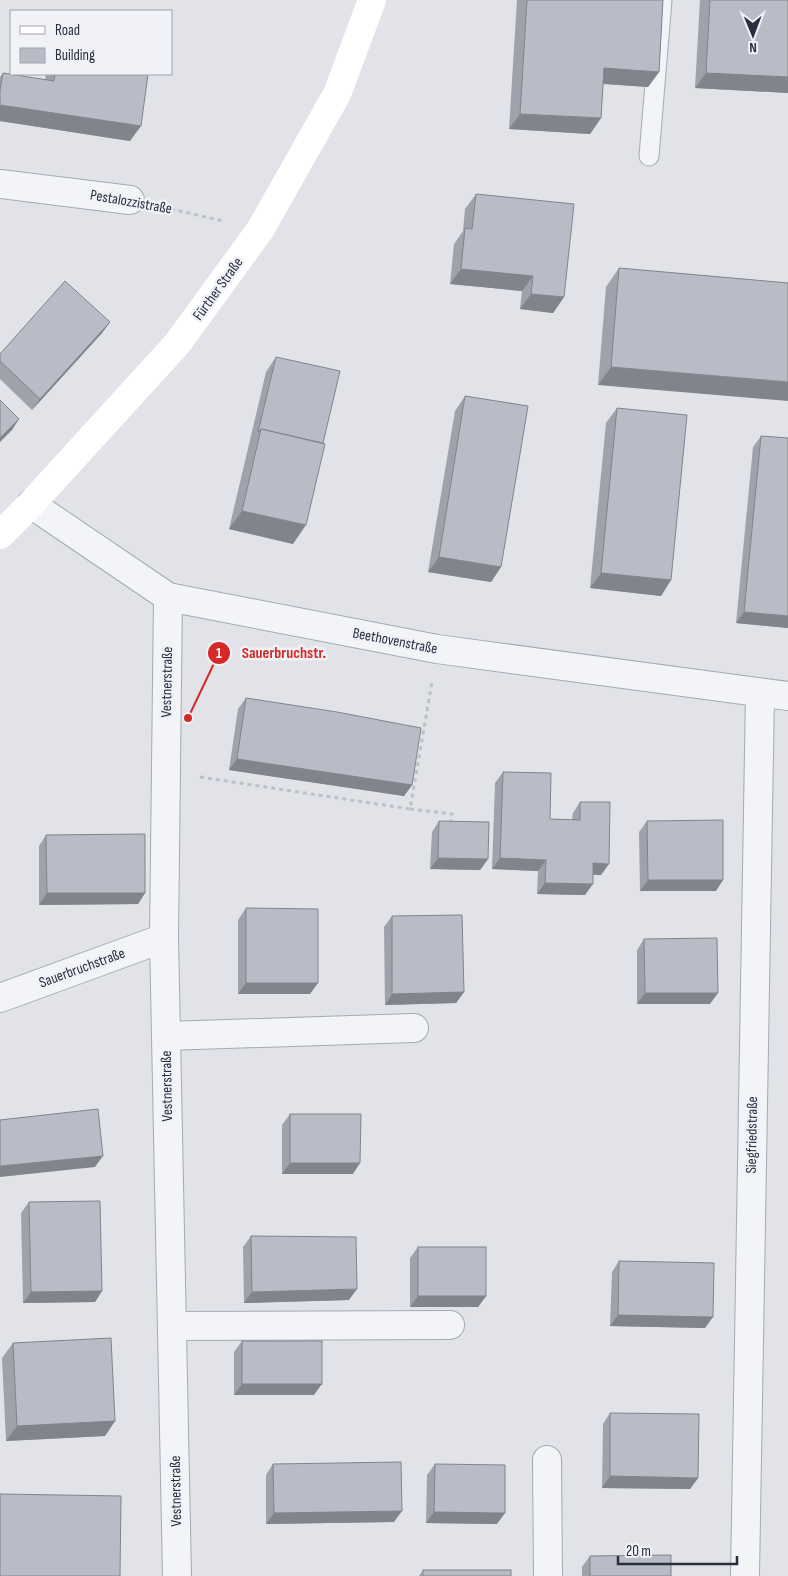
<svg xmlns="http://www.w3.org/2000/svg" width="788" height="1576" font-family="'Sofia Sans Condensed',sans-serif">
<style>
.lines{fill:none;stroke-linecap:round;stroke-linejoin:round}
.lane-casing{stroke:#a6a9b3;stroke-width:21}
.street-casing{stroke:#a6a9b3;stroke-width:30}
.path{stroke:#bec1c8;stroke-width:3;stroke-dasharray:4 4;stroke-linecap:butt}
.lane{stroke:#f3f4f8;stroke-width:19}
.street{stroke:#f3f4f8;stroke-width:28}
.secondary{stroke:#fff;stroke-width:28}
.wall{fill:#9ea2aa}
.shaded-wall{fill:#81848b}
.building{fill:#b8bcc6;stroke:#81848b}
.labels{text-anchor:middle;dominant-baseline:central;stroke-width:5;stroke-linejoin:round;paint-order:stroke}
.street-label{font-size:15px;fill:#292f41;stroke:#f0f2f7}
.leader{fill:none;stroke:#d62828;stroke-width:2}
.callout-dot{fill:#d62828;stroke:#f0f2f7;stroke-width:2}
.mark-label{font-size:15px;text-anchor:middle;font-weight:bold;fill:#fff}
.callout-label{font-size:16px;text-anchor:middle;font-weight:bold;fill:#d62828;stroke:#f0f2f7;stroke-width:5;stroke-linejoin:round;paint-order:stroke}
</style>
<rect width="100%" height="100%" fill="#e1e3e9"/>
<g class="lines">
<defs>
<path id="lane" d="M649,156l13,-156"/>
<g id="street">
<path d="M0,184l130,16"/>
<path d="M31,504l137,93 269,52 351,47"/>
<path d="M168,597l-4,341 13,638"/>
<path d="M0,998l164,-60"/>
<path d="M166,1036l248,-8"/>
<path d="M172,1326l278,-1"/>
<path d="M547,1460l1,116"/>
<path d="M745,1576l15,-883"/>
</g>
</defs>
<use href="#lane" class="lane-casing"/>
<use href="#street" class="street-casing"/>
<g class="path">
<path d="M163,207l60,14"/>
<path d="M200,777l210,32 22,-127"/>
<path d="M410,809l42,5 -1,10"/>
</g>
<use href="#lane" class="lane"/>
<use href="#street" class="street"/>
<path class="secondary" d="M0,535l31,-31 146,-160 83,-114 77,-136 35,-94"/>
</g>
<g class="wall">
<path d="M517,0h146l-4,72 -11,15 -45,-3 -2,34 -11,16 -81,-5z"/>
<path d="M700,0h88v93l-93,-5z"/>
<path d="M3,73l42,7 1,-6h102l-18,67 -130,-20v-44z"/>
<path d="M476,194l88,103 -11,16 -33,-4 2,-18 -72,-7 4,-40 9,-13 2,-22z"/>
<path d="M619,268l169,15 -190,102 8,-98z"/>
<path d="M110,322l-8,11 -70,77 -32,-31v-25z"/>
<path d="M276,357l17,187 -64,-15 37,-157z"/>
<path d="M465,396l36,171 -10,15 -63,-10 27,-161z"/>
<path d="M617,408l54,172 -10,16 -71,-8 16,-165z"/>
<path d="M761,436l27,2v190l-52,-5 17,-176z"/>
<path d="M246,698l166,87 -8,11 -175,-26 9,-61z"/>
<path d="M503,772l47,47 22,1 1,-7 7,-11 21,73h-8l-8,20 -48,-1 1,-23 -46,-2 3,-86z"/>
<path d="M439,821l49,38 -8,11 -50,-1 2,-37z"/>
<path d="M647,821l69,70h-76l-1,-59z"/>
<path d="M46,835l99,58 -7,11 -99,1v-59z"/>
<path d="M246,908l64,86h-72v-74z"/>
<path d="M392,916l72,76 -8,11 -71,2 -1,-78z"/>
<path d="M644,939l66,65h-73v-54z"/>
<path d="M290,1114l63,60h-71v-49z"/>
<path d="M29,1202l73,89 -7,11 -72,1 -2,-90z"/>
<path d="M251,1236l98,64 -105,3 -1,-56z"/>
<path d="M418,1247l68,49 -8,11h-68v-49z"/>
<path d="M619,1261l86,67 -95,-2 2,-54z"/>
<path d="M242,1341l72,54h-80v-43z"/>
<path d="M13,1343l102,78 -10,15 -99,5 -4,-83z"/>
<path d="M610,1413l88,65 -8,11 -88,-1 1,-64z"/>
<path d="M273,1464l121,58 -128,2v-49z"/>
<path d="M435,1464l62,60 -71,-1 1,-48z"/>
<path d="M590,1556l81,20h-89v-9z"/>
<path d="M423,1570v6h-4z"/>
</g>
<g class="shaded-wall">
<path d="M604,68l55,4 -11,15 -55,-4z"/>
<path d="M706,73l82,4v16l-93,-5z"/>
<path d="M0,105l141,21 -11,15 -130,-20z"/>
<path d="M520,114l81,4 -11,16 -81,-5z"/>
<path d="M461,269l72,7 -11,15 -72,-7z"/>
<path d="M531,294l33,3 -11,16 -33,-4z"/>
<path d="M110,322l-8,11 -70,77 8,-11z"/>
<path d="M611,367l177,15v19l-190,-16z"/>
<path d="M19,419l-7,11 -12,12v-4z"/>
<path d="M242,511l64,14 -13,19 -64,-15z"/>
<path d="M439,557l62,10 -10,15 -63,-10z"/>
<path d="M601,573l70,7 -10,16 -71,-8z"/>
<path d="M744,612l44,4v12l-52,-5z"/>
<path d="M237,759l175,26 -8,11 -175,-26z"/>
<path d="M438,858l50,1 -8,11 -50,-1z"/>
<path d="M500,858l46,2 -8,11 -46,-2z"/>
<path d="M593,863l16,1 -8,11 -15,-1z"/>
<path d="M648,880h75l-7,11h-76z"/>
<path d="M545,883l48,1 -8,11 -48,-1z"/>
<path d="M47,893h98l-7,11 -99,1z"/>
<path d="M246,983h72l-8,11h-72z"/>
<path d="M464,992l-8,11 -71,2 7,-11z"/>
<path d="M645,993h73l-8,11h-73z"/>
<path d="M103,1156l-8,11 -95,10v-11z"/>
<path d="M290,1163h70l-7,11h-71z"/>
<path d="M357,1289l-8,11 -105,3 8,-11z"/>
<path d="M102,1291l-7,11 -72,1 8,-11z"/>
<path d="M418,1296h68l-8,11h-68z"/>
<path d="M618,1315l95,2 -8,11 -95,-2z"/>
<path d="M242,1384h80l-8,11h-80z"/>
<path d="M115,1421l-10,15 -99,5 11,-15z"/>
<path d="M610,1476l88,2 -8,11 -88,-1z"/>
<path d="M402,1511l-8,11 -128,2 8,-11z"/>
<path d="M434,1512l71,1 -8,11 -71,-1z"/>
</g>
<g class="building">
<path d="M527,0h136l-4,72 -55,-4 -3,50 -81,-4z"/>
<path d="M710,0h78v77l-82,-4z"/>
<path d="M3,73l51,8 1,-7h93l-7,52 -141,-21v-14z"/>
<path d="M476,194l98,10 -10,93 -33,-3 2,-18 -72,-7 4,-41 7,1z"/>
<path d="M619,268l169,15v99l-177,-15z"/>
<path d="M65,281l45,41 -70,77 -40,-38v-7z"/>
<path d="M276,357l64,14 -17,72 -62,-14 -3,3z"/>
<path d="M465,396l63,10 -27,161 -62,-10z"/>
<path d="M0,400l19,19 -19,19z"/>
<path d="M617,408l70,7 -16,165 -70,-7z"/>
<path d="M261,429l64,15 -19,81 -64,-14z"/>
<path d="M761,436l27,2v178l-44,-4z"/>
<path d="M246,698l91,14 84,16 -9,57 -175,-26z"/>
<path d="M503,772l48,1 -1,46 30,1v-18h30l-1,62 -16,-1v21l-48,-1 1,-23 -46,-2z"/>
<path d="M723,820v60h-75l-1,-59z"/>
<path d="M439,821l50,1 -1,37 -50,-1z"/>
<path d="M145,834v59h-98l-1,-58z"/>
<path d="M246,908l72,1v74h-72z"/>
<path d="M462,915l2,77 -72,2v-78z"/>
<path d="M717,938l1,55h-73l-1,-54z"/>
<path d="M98,1109l5,47 -103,10v-46z"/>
<path d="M290,1114h71l-1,49h-70z"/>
<path d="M100,1201l2,90 -71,1 -2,-90z"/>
<path d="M251,1236l105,1 1,52 -105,3z"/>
<rect x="418" y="1247" width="68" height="49"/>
<path d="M619,1261l95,2 -1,54 -95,-2z"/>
<path d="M111,1338l4,83 -98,5 -4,-83z"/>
<rect x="242" y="1341" width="80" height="43"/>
<path d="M610,1413l89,1 -1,64 -88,-2z"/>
<path d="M401,1462l1,49 -128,2 -1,-49z"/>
<path d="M435,1464l70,1v48l-71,-1z"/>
<path d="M0,1494l121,2 -1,80h-120z"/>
<path d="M671,1555v21h-81v-20z"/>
<rect x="423" y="1570" width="88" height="6"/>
</g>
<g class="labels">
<g class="street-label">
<text transform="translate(131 202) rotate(10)">Pestalozzistraße</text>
<text transform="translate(218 289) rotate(-54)">Fürther Straße</text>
<text transform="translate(395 641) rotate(11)">Beethovenstraße</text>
<text transform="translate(167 682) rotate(-89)">Vestnerstraße</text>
<text transform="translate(82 968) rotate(-20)">Sauerbruchstraße</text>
<text transform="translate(167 1086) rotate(-91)">Vestnerstraße</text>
<text transform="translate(752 1135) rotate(-89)">Siegfriedstraße</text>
<text transform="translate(176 1491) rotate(-91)">Vestnerstraße</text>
</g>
</g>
<path class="leader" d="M188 718L219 653"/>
<g class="callout-dot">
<circle cx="188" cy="718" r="5"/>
<circle cx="219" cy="653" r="12"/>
</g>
<g class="mark-label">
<text x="219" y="658">1</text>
</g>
<g class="callout-label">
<text x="284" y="658">Sauerbruchstr.</text>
</g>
<rect x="10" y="10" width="162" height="65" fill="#f0f2f7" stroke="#a0a4ae"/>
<rect x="20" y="26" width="25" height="8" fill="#ffffff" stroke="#a0a4ae"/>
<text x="55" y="35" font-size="15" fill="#292f41">Road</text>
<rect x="20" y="48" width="25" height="15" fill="#b8bcc6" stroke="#a0a4ae"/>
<text x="55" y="60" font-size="15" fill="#292f41">Building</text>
<g transform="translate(753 35) rotate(179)" stroke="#f0f2f7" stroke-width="4" paint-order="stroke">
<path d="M0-4L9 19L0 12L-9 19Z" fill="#292f41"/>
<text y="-8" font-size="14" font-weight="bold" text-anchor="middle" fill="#292f41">N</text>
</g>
<path d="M618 1556v8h119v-8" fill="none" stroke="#292f41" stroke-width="2.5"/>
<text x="626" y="1556" font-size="15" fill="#292f41" stroke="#f0f2f7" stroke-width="4" paint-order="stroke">20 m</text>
</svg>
